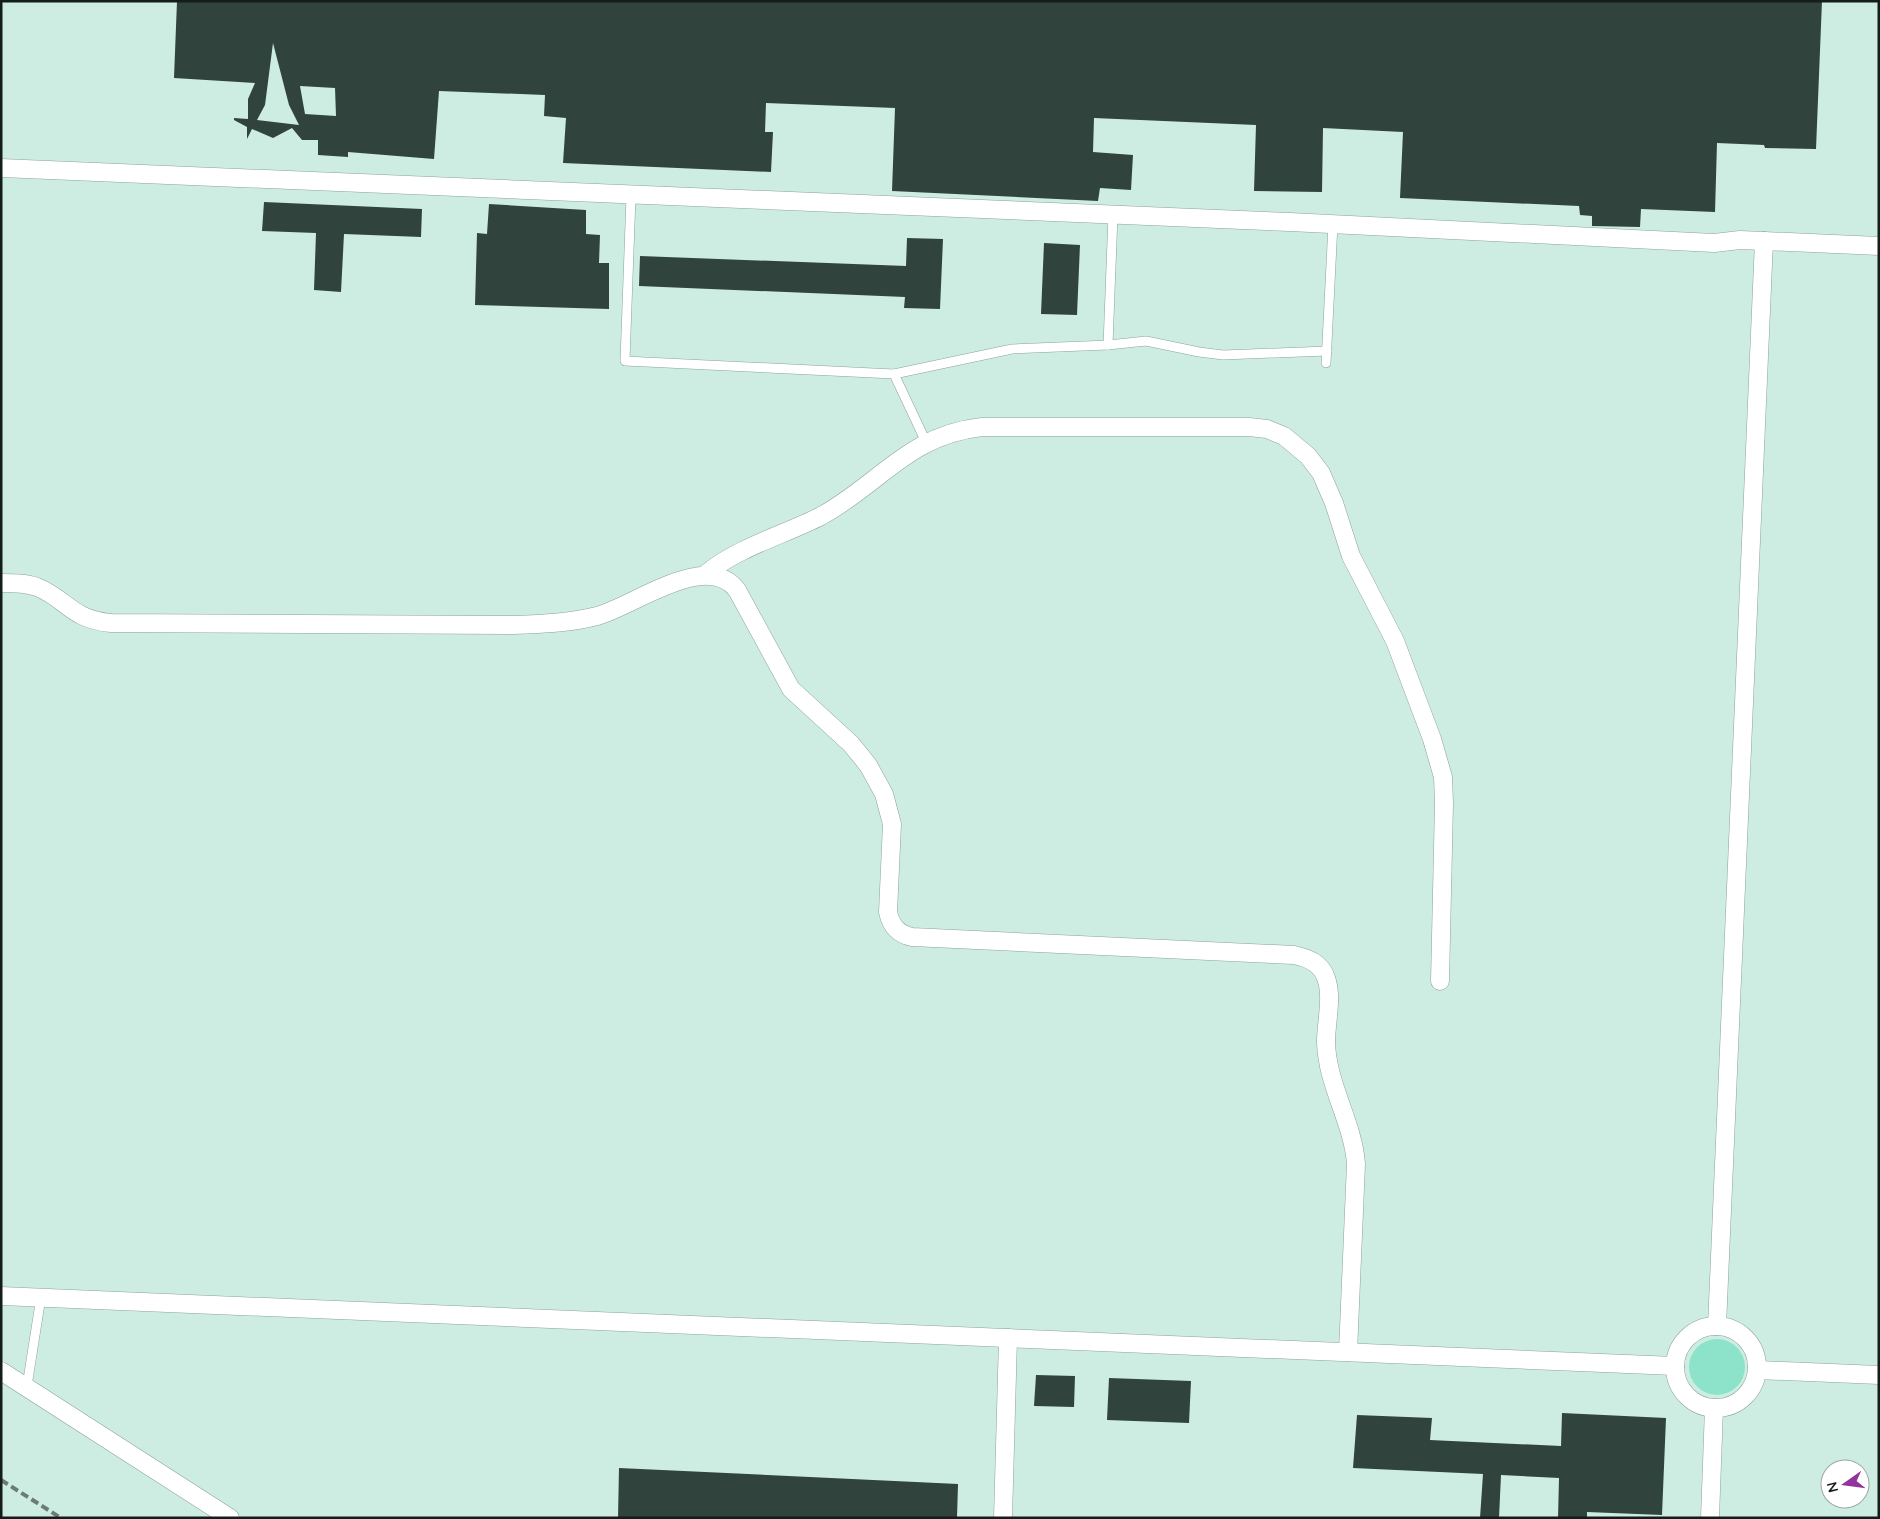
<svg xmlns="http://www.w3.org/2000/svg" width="1880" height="1519" font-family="Quicksand,sans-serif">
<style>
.built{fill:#cdede2;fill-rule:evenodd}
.green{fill:#8ce3ca}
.building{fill:#30433d;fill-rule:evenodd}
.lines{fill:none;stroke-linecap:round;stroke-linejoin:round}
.service-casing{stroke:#8da29b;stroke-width:10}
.minor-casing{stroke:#8da29b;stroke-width:19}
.service{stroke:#fff;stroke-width:9}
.minor{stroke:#fff;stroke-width:18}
.rail{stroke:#6d7b76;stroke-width:4;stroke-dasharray:8 4;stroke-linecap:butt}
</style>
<rect width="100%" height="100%" fill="#e0f6ef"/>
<path class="built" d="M1,1h1878v1517h-1878zM1830,1469h30v30h-30z"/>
<circle class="green" cx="1717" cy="1367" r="28"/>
<g class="building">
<path d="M177,1h1645l-6,148 -51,-1 -1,-3 -47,-2 -2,69 -74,-3 -1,18 -48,-1v-10l-12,-1 -1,-9 -179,-8 3,-66 -80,-4 -1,64 -68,-1 2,-66 -162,-7 -1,34 40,3 -2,35 -31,-2 -2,13 -206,-10 3,-83 -129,-5 -1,29h8l-2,40 -208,-9 3,-45 -22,-2 1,-21 -106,-4 -5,68 -86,-7v5l-30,-2v-15h-16l-10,-12 -19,10 -21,-9 -5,10v-12l-13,-7v-2l14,1v-20l7,-16 -81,-5zM273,43l16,62 10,20 -42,-5 8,-15zM300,86l35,2 1,28 -31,-2z"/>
<path d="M264,202l158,7 -1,28 -77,-3 -3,58 -27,-2 2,-57 -54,-2z"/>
<path d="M489,204l97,6v24l14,1 -1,28h10v46l-134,-4 2,-72 10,1z"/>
<path d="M907,238l36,1 -3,70 -36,-1 1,-11 -266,-11 1,-30 266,10z"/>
<path d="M1044,243l36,2 -3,70 -36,-1z"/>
<path d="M1036,1375l39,1 -1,31 -40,-1z"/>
<path d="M1109,1378l82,3 -2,42 -82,-3z"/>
<path d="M1562,1413l104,5 -4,97 -75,-3v6h-29l1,-40 -58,-3 -2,43h-19l3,-44 -130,-6 4,-53 75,3 -2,22 131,6z"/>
<path d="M619,1468l339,16 -1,34h-339z"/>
</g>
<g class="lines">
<defs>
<g id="service">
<path d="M631,196l-6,165 269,13 32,68"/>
<path d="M1108,345l38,-4 53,11 24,3 104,-4"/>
<path d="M1326,363l7,-139"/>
<path d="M894,374l118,-25 96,-4 5,-130"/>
<path d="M27,1386l14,-89"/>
</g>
<g id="minor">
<path d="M1,168l1289,54 424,21 26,-3 24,1"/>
<path d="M706,574c32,-27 78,-39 115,-58 59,-32 87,-81 161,-89h267l18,2 17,7 24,20 13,17 13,30 17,53 44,85 37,98 11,38 1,26 -4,178"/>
<path d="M1,583c12,0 25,0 36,4 30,12 33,32 74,36l402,2c28,-1 57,-2 84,-9 37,-10 110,-66 140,-26l54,99 60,55 17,21 16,29 8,30 -4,88c3,14 10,22 24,25l382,18c14,3 27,8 32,23 7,19 0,44 0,64 1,43 27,80 30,122l-8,188"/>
<path d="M1,1296l1674,70"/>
<circle cx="1716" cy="1367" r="41"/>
<path d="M1717,1326l47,-1085 115,5"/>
<path d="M1758,1370l121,5"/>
<path d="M1,1371l229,147"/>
<path d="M1003,1518l5,-180"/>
<path d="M1710,1518l4,-110"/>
</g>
</defs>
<use href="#service" class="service-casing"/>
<use href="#minor" class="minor-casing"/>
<use href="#service" class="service"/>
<use href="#minor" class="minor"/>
<path class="rail" d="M1,1480l60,38"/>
</g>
<rect width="1880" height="1519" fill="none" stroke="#151d1a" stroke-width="5"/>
<g transform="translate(1845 1484) rotate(256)"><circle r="24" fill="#ffffff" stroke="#a1a5a3"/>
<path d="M0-4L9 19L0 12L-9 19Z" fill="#93349d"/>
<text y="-8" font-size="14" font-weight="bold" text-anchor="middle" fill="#151d1a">N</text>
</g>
</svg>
